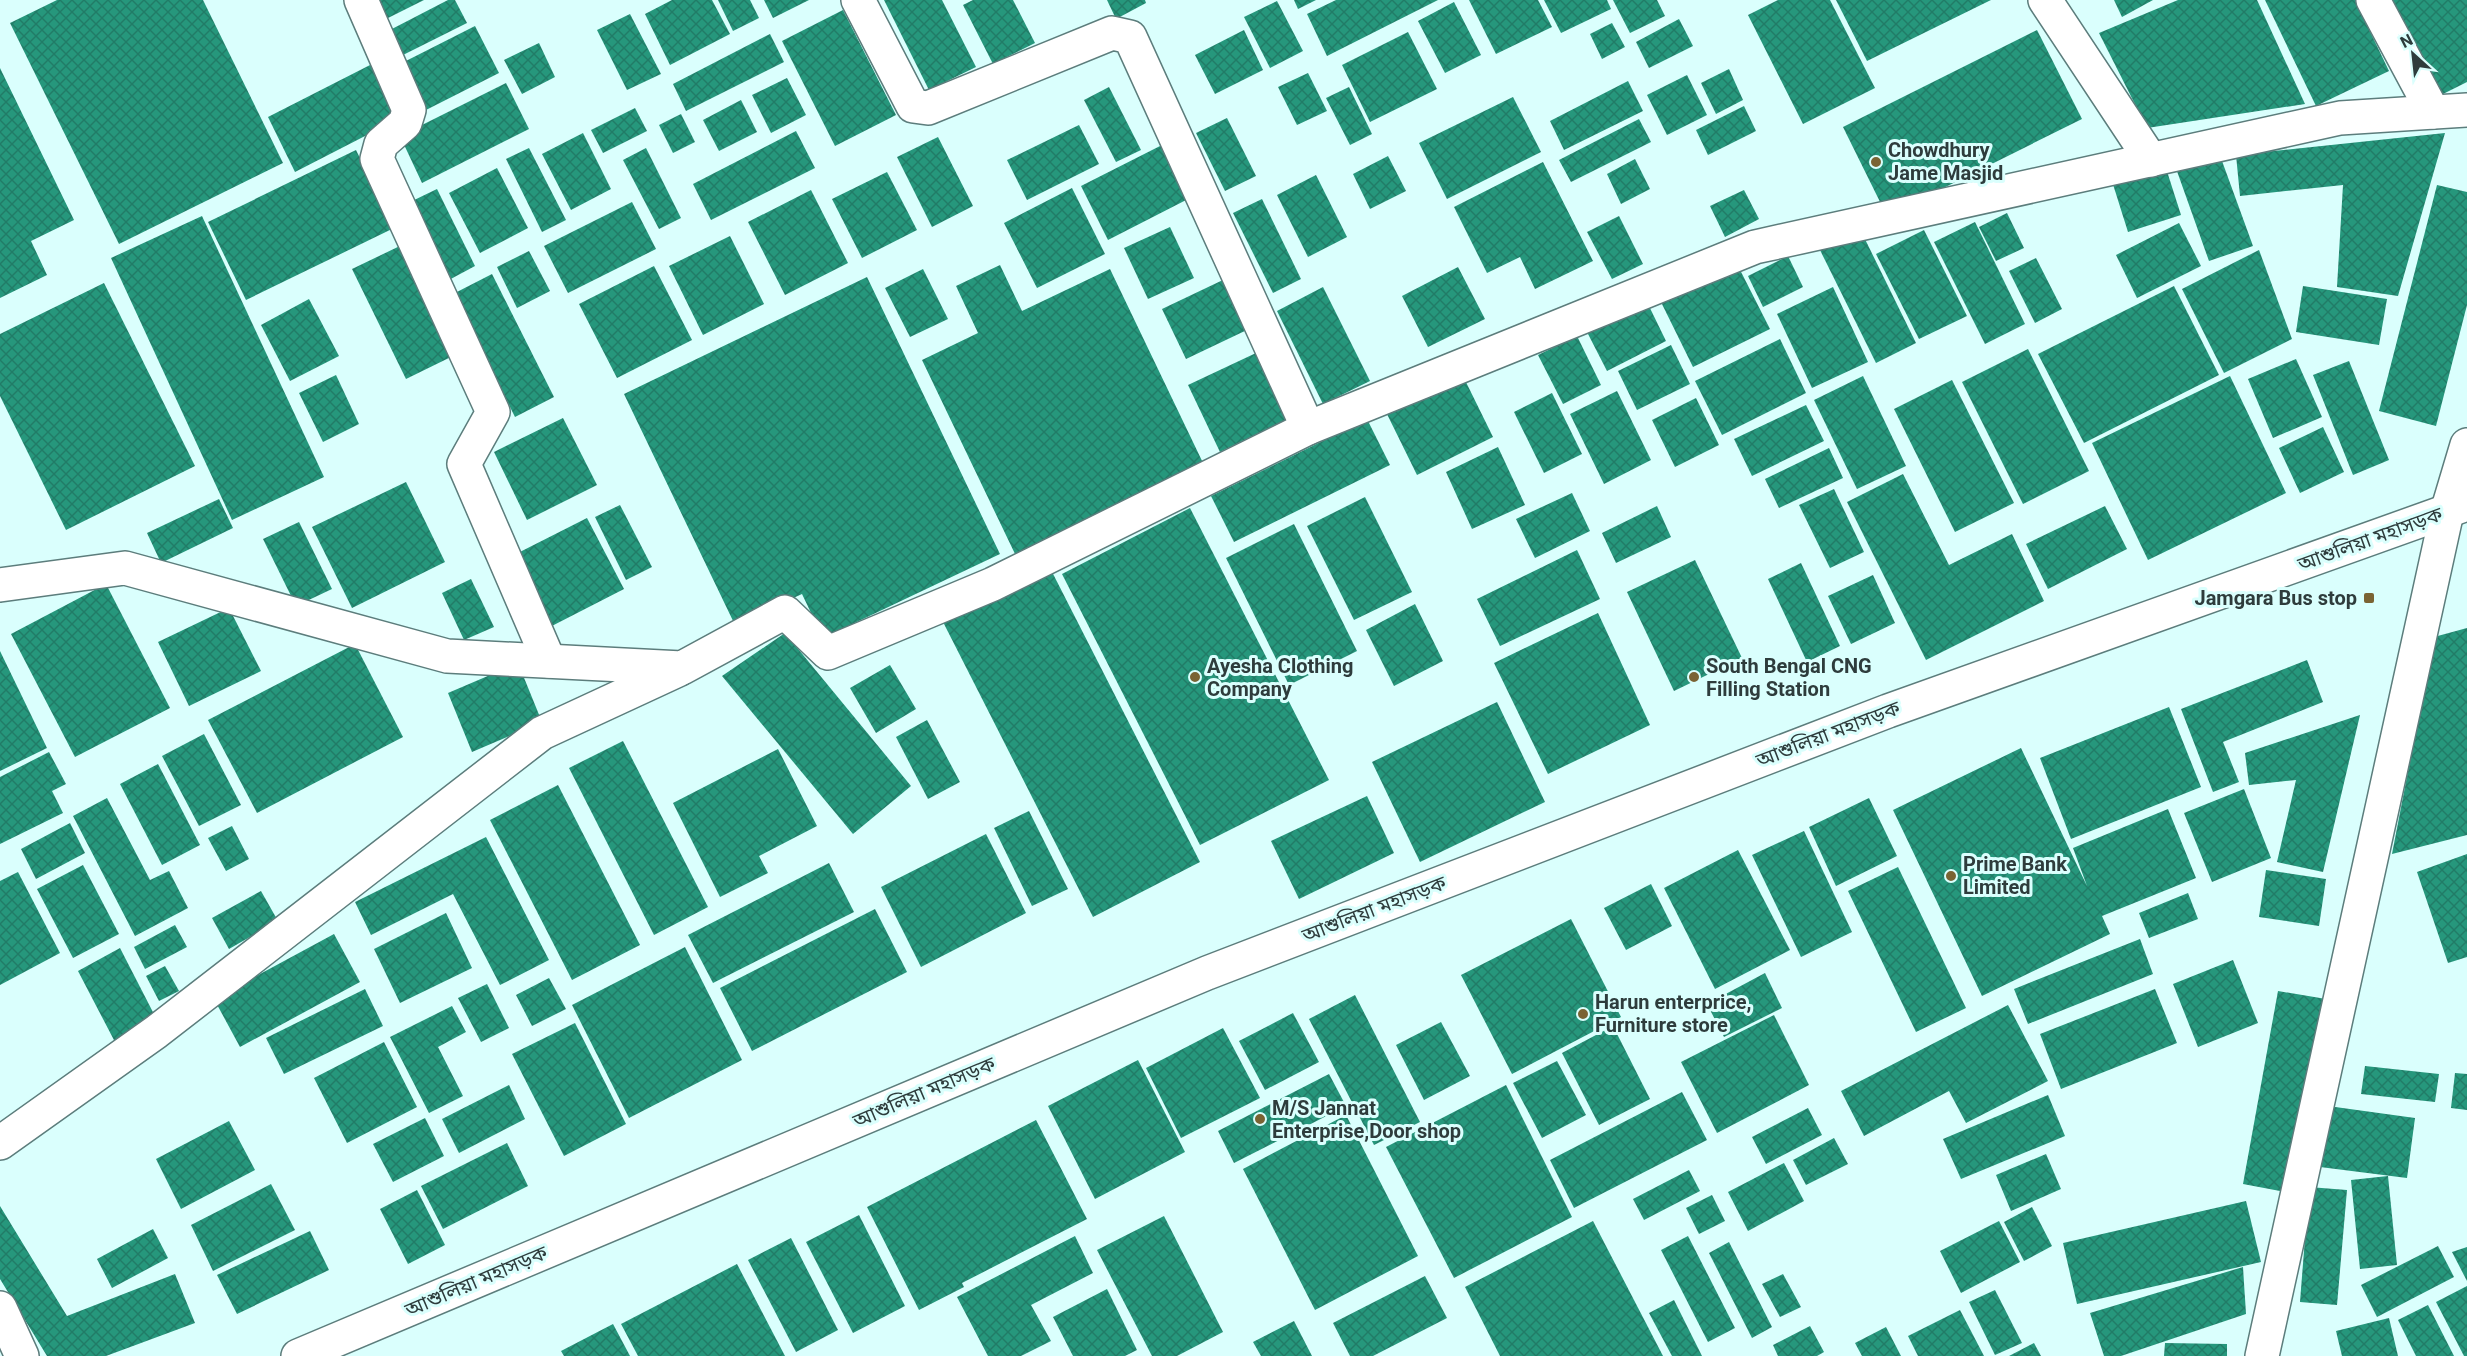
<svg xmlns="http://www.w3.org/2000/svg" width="2467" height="1356" font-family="Roboto,'Noto Sans Bengali',sans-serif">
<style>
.building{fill:url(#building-cross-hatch)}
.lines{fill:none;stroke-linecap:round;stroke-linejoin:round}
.minor-casing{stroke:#5c7d7c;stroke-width:36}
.trunk-casing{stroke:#5c7d7c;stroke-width:36}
.minor{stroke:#fff;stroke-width:33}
.trunk{stroke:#fff;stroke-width:33}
.poi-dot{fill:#7a6333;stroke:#dafffd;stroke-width:2}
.labels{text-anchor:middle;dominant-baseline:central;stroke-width:6;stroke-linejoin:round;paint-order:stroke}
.poi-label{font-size:20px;font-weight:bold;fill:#2e3c3c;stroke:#dafffd;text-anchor:start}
.street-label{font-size:20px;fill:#2e3c3c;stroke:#dafffd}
</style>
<defs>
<pattern id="building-cross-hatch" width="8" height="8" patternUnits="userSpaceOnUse" patternTransform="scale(1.5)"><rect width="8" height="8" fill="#26977c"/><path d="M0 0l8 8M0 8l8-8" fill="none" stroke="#217c67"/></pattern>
</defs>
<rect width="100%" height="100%" fill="#dafffd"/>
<g class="building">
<path d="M57,0h146l80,163 -164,81 -109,-221z"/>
<path d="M367,0h57l-46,23z"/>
<path d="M448,0h7l12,23 -66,33 -13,-25z"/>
<path d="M672,0h40l18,34 -60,31 -25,-51z"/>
<path d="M718,0h32l9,18 -26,13z"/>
<path d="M764,0h45l-36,18z"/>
<path d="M884,0h58l34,67 -47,23z"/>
<path d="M973,0h40l22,43 -42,21 -30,-59z"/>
<path d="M1107,0h38l1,3 -30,16z"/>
<path d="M1294,0h22l-18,9z"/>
<path d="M1336,0h102l-111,56 -20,-42z"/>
<path d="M1469,0h69l14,27 -56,27z"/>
<path d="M1544,0h63l4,9 -50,24z"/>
<path d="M1613,0h44l8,16 -35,17z"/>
<path d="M1778,0h52l45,88 -72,36 -55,-109z"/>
<path d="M1836,0h155l-124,61z"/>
<path d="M2114,0h39l-31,17z"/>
<path d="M2178,0h79l48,104 -158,24 -48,-95z"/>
<path d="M2265,0h90l34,71 -73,35z"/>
<path d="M2387,0h80v82l-30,15z"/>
<path d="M1277,1l26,50 -33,17 -26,-51z"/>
<path d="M1454,2l27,53 -36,18 -27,-52z"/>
<path d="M843,10l53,105 -61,31 -53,-105z"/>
<path d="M630,14l31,60 -34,16 -30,-60z"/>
<path d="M1679,19l14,27 -44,22 -13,-26z"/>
<path d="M1612,23l13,24 -23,12 -12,-25z"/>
<path d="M475,26l24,47 -75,38 -24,-47z"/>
<path d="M1244,30l19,40 -48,24 -20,-39z"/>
<path d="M2037,30l45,89 -195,97 -44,-89z"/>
<path d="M1408,32l29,57 -67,33 -28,-57z"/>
<path d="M770,34l14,28 -98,49 -13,-27z"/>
<path d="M539,43l16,34 -33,17 -18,-34z"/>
<path d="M374,63l28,54 -107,55 -27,-55z"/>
<path d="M0,68l74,152 -43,21 16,34 -47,23z"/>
<path d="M1729,69l14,31 -27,14 -15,-31z"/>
<path d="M1308,73l19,38 -30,14 -19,-38z"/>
<path d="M1687,75l20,40 -40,20 -20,-40z"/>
<path d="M787,78l19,37 -35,18 -19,-38z"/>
<path d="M1628,81l15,30 -79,39 -14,-29z"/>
<path d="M506,83l23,46 -107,54 -22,-47z"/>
<path d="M1109,87l32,63 -25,12 -32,-62z"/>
<path d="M1349,87l23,47 -22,11 -24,-47z"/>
<path d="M1513,97l28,55 -94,47 -28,-56z"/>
<path d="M741,100l16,32 -38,19 -16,-31z"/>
<path d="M1744,106l12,25 -48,24 -12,-25z"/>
<path d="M635,108l12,23 -44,22 -12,-23z"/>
<path d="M681,114l14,28 -22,11 -14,-28z"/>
<path d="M1227,118l29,58 -31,15 -29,-58z"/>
<path d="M1639,119l12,23 -80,40 -12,-22z"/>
<path d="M1079,125l20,39 -72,36 -20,-40z"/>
<path d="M796,131l19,37 -104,52 -18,-36z"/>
<path d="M583,133l28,56 -40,21 -29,-56z"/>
<path d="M2445,133l-47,163 -61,-9 6,-102 -103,11 -4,-41z"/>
<path d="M938,137l35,69 -41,21 -35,-70z"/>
<path d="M1164,144l26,54 -82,42 -27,-54z"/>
<path d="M529,148l37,72 -24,12 -36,-73z"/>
<path d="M646,148l35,70 -22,11 -36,-69z"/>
<path d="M356,150l38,78 -148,72 -38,-78z"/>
<path d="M2218,150l35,96 -44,15 -36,-101z"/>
<path d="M1388,156l18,35 -36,18 -17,-35z"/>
<path d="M1635,159l15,30 -29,15 -14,-30z"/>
<path d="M1543,162l50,99 -58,28 -15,-32 -33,16 -33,-66z"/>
<path d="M2164,162l17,53 -53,17 -17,-54z"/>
<path d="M497,168l31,60 -48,25 -31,-60z"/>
<path d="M887,172l30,58 -55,28 -30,-59z"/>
<path d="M1316,175l31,62 -39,20 -31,-62z"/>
<path d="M2437,185l30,7v113l-31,121 -57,-15z"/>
<path d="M1072,188l33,66 -68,34 -33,-65z"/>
<path d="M437,189l38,77 -28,15 -39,-78z"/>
<path d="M811,190l37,73 -63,32 -37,-73z"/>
<path d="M1744,190l15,29 -34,18 -15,-31z"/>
<path d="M1262,199l39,80 -28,14 -40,-80z"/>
<path d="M632,202l24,47 -88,44 -24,-47z"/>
<path d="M2007,213l17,35 -28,13 -17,-34z"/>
<path d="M202,216l122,261 -92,43 -121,-262z"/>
<path d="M1619,216l24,48 -31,15 -25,-47z"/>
<path d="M1975,222l50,102 -40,20 -51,-102z"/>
<path d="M2179,223l22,43 -64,32 -21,-43z"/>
<path d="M1170,227l24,51 -46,21 -24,-51z"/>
<path d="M1860,229l56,114 -40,20 -57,-115z"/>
<path d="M1924,230l43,86 -48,23 -43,-85z"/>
<path d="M730,236l34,68 -61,31 -34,-69z"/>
<path d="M404,244l53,110 -51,25 -54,-110z"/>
<path d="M2259,250l33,89 -68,34 -42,-84z"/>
<path d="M529,251l21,40 -33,17 -20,-41z"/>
<path d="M1788,256l15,31 -40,20 -15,-31z"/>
<path d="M2036,258l26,51 -27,14 -26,-52z"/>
<path d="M1736,262l34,67 -77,38 -33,-67z"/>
<path d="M1000,265l22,46 88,-42 94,196 -188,91 -94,-196 56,-27 -22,-47z"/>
<path d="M654,266l38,74 -75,38 -38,-74z"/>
<path d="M1458,267l27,52 -57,28 -26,-51z"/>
<path d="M923,269l25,50 -38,18 -25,-49z"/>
<path d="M492,274l62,123 -39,20 -62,-123z"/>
<path d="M867,277l133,277 -177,84 -21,-44 -67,31 -111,-231z"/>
<path d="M1225,279l24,50 -63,30 -24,-50z"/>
<path d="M104,283l91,183 -129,64 -66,-134v-62z"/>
<path d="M2174,286l45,89 -135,68 -46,-89z"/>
<path d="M2303,286l84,13 -8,46 -83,-13z"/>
<path d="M1323,287l47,94 -47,23 -46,-93z"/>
<path d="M1833,287l35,75 -56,26 -35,-74z"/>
<path d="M309,299l30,57 -49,25 -29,-56z"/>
<path d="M1647,302l19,39 -59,30 -20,-39z"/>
<path d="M1577,336l24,49 -38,19 -25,-49z"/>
<path d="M1780,339l26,54 -84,42 -27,-54z"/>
<path d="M1671,345l19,39 -53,26 -19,-39z"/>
<path d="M2028,349l61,122 -66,33 -61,-122z"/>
<path d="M1256,353l32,66 -68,33 -32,-67z"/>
<path d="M2296,359l26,58 -49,21 -25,-59z"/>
<path d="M2349,361l40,99 -36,15 -40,-100z"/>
<path d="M1461,372l32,65 -76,38 -32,-65z"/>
<path d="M336,375l23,49 -36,18 -24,-49z"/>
<path d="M1863,376l43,90 -49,23 -43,-89z"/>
<path d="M2230,376l56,117 -138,67 -56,-117z"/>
<path d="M1952,380l62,123 -59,29 -61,-123z"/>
<path d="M1617,391l34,69 -47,24 -34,-70z"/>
<path d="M1552,393l30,61 -38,19 -30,-61z"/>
<path d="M1696,398l23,47 -44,22 -23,-47z"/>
<path d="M1806,405l18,36 -72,35 -18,-37z"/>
<path d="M563,418l34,67 -70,35 -33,-68z"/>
<path d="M1367,419l23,46 -156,77 -23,-46z"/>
<path d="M2323,427l21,45 -44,21 -21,-45z"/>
<path d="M1498,447l27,58 -53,24 -26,-57z"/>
<path d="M1829,448l14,30 -64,30 -14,-29z"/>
<path d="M1903,474l46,91 63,-31 32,67 -118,59 -79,-158z"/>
<path d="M406,482l39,80 -93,46 -40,-81z"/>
<path d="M1834,489l30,63 -34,16 -31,-63z"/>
<path d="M1572,493l18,38 -55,27 -19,-39z"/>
<path d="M1365,497l47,95 -58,28 -47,-94z"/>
<path d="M219,499l14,29 -72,35 -14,-30z"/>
<path d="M620,505l32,62 -26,13 -31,-63z"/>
<path d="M1657,506l14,31 -55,26 -14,-30z"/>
<path d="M2105,506l22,43 -79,40 -22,-45z"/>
<path d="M1190,508l139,272 -129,65 -138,-271z"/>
<path d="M587,518l37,71 -78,40 -36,-72z"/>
<path d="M299,522l33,67 -36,17 -33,-67z"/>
<path d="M1294,524l63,127 -68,34 -63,-127z"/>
<path d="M1577,550l23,49 -100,47 -23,-47z"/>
<path d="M1695,560l47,98 -68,33 -47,-99z"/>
<path d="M1801,563l39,83 -33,16 -39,-83z"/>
<path d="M1049,566l151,296 -107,55 -151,-297z"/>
<path d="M1873,575l22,48 -44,21 -23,-48z"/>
<path d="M471,579l23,48 -30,13 -22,-47z"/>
<path d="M106,584l64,124 -95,49 -64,-123z"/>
<path d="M1415,604l28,57 -49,25 -28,-56z"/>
<path d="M229,608l32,63 -72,35 -31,-64z"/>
<path d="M1598,613l52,112 -102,49 -54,-111z"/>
<path d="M2467,628v207l-75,19 42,-217z"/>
<path d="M785,633l126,153 -58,48 -131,-158z"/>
<path d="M355,644l48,93 -146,76 -49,-93z"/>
<path d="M0,651l47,97 -47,23z"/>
<path d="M2307,660l16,42 -100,40 16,40 -26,10 -32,-83z"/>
<path d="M518,663l24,59 -70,30 -24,-59z"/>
<path d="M890,665l26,44 -40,24 -26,-45z"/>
<path d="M1497,702l48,100 -125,60 -48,-100z"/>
<path d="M2169,707l32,80 -130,52 -31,-81z"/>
<path d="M2360,715l-37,157 -46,-10 19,-82 -47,5 -4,-32z"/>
<path d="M927,720l33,62 -32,17 -32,-62z"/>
<path d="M204,734l37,71 -42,21 -37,-70z"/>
<path d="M623,741l85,166 -54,28 -85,-167z"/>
<path d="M2021,748l66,138 -14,-38 95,-39 28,69 -94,38 8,18 -128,62 -89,-186z"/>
<path d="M778,749l39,77 -58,30 9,17 -48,24 -47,-94z"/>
<path d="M49,752l17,32 -14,7 11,22 -63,31v-67z"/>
<path d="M158,764l42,81 -38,20 -42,-81z"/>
<path d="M558,785l82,160 -68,35 -82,-160z"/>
<path d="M2244,789l27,69 -59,24 -28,-69z"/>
<path d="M1367,796l27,57 -95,46 -28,-58z"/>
<path d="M107,798l43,82 19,-9 19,37 -53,28 -62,-120z"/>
<path d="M1869,798l28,58 -61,30 -27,-59z"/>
<path d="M1029,811l39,78 -36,17 -38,-78z"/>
<path d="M70,823l15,30 -49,26 -15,-30z"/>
<path d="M232,826l17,33 -23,12 -18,-33z"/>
<path d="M1804,831l48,101 -51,25 -49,-102z"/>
<path d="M986,834l40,79 -105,54 -40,-80z"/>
<path d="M486,837l63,123 -49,25 -47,-91 -82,41 -16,-33z"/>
<path d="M1738,850l52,100 -75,39 -51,-101z"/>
<path d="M2467,854v103l-19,6 -31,-91z"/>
<path d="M829,863l25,49 -141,71 -25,-48z"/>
<path d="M83,865l36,69 -46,24 -36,-69z"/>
<path d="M1898,867l68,141 -50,24 -68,-141z"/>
<path d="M2266,870l60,9 -7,47 -60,-9z"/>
<path d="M18,872l42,81 -60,32v-104z"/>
<path d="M1651,884l21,42 -46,24 -22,-42z"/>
<path d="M261,891l17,30 -49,28 -17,-31z"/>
<path d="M2188,893l10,26 -49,19 -10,-25z"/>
<path d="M875,909l32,63 -155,79 -32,-63z"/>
<path d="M446,913l26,55 -72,35 -26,-54z"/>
<path d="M1571,919l50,98 -109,57 -51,-99z"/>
<path d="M175,925l12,22 -42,22 -11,-22z"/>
<path d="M334,934l26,48 -120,65 -26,-48z"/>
<path d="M2140,939l13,35 -125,50 -14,-35z"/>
<path d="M685,947l57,113 -113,58 -57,-113z"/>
<path d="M120,948l37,72 -42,22 -37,-71z"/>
<path d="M2233,960l25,63 -60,24 -25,-63z"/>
<path d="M165,966l14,25 -20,10 -13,-25z"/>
<path d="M1765,973l17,35 -58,29 -17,-33z"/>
<path d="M549,978l17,31 -34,17 -16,-31z"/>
<path d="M487,984l22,44 -28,14 -23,-44z"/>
<path d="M365,989l18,37 -99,48 -18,-36z"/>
<path d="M2155,989l22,54 -116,46 -21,-55z"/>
<path d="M2278,991l48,8 -35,194 -48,-9z"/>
<path d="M1355,995l65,127 -46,23 -65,-126z"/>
<path d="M2008,1005l40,76 -82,42 -17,-32 -85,45 -23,-45z"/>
<path d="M452,1006l14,26 -28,15 25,49 -34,17 -39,-76z"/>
<path d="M1293,1013l26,49 -54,28 -26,-49z"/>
<path d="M1774,1015l35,70 -92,48 -36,-71z"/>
<path d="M1441,1022l29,54 -46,24 -28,-55z"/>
<path d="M575,1023l51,101 -62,32 -52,-102z"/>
<path d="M1613,1026l37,73 -51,26 -37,-72z"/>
<path d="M1223,1028l37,70 -79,40 -35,-70z"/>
<path d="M384,1042l33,65 -70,36 -33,-65z"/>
<path d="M1138,1060l47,92 -90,47 -47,-93z"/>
<path d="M1557,1061l29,54 -44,23 -29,-55z"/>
<path d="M2365,1066l74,8 -4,28 -74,-8z"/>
<path d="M2455,1073l12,1v36l-16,-2z"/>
<path d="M1329,1074l17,32 -112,57 -16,-32z"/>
<path d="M509,1085l16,34 -66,34 -17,-34z"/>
<path d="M1506,1085l66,132 -118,61 -68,-131z"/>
<path d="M1682,1092l25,48 -133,68 -24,-48z"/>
<path d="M2048,1095l17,41 -104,43 -18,-40z"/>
<path d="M2328,1106l87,12 -8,60 -87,-11z"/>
<path d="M1808,1108l14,27 -56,29 -14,-27z"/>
<path d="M1346,1115l72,141 -103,54 -72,-141z"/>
<path d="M425,1118l19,38 -51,26 -20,-38z"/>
<path d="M1036,1120l51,99 -125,64 2,4 -45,23 -52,-103z"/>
<path d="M229,1121l26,49 -74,39 -25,-50z"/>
<path d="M1834,1138l14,26 -42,21 -13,-25z"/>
<path d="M507,1143l21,43 -85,43 -22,-43z"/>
<path d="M2046,1154l15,35 -50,22 -15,-36z"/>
<path d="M1784,1163l20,38 -56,30 -20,-39z"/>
<path d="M1689,1170l11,21 -56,29 -11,-21z"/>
<path d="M2388,1176l9,89 -37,4 -9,-89z"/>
<path d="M271,1184l24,46 -82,41 -22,-46z"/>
<path d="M2309,1187l38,3 -10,115 -37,-3z"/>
<path d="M417,1190l28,55 -37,19 -28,-55z"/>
<path d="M1712,1195l13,26 -26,13 -13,-26z"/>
<path d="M2246,1201l15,61 -184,42 -14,-61z"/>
<path d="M0,1206l67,110 108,-42 20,49 -89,33h-59l-47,-77z"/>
<path d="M2032,1207l20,39 -28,15 -20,-39z"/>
<path d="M859,1215l46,91 -52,27 -47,-91z"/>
<path d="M1164,1216l59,116 -46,24h-25l-55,-106z"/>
<path d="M1593,1221l70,135h-163l-35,-69z"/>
<path d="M1999,1221l21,41 -59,31 -21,-42z"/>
<path d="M153,1229l15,29 -56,30 -15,-29z"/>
<path d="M310,1231l19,39 -92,44 -20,-39z"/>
<path d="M1075,1236l18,37 -62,32 20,36 -30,15h-33l-31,-59z"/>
<path d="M1688,1236l47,92 -27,14 -47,-92z"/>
<path d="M791,1238l47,92 -42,22 -48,-92z"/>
<path d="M1729,1242l43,85 -20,11 -43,-85z"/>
<path d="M2438,1246l16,31 -77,40 -16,-32z"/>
<path d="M2467,1247v34l-15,-29z"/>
<path d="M737,1264l48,92h-147l-17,-32z"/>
<path d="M2243,1267l3,47 -125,42h-17l-14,-43z"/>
<path d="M1783,1274l18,33 -21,10 -18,-33z"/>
<path d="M1425,1276l22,42 -74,38h-23l-17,-33z"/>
<path d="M2467,1286v70h-3l-28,-54z"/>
<path d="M1107,1289l30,61 -12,6h-52l-20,-39z"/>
<path d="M1995,1290l27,53 -27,12 -26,-53z"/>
<path d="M1674,1300l28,56h-30l-23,-43z"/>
<path d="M2428,1305l26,51h-38l-18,-36z"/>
<path d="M1960,1310l24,46h-66l-10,-20z"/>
<path d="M2389,1318l9,38h-56l-6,-25z"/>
<path d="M1294,1321l18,35h-51l-8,-14z"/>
<path d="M613,1324l17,32h-66l-3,-5z"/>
<path d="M1810,1326l14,26 -7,4h-39l-5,-11z"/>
<path d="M1886,1327l15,29h-39l-7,-13z"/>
<path d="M2034,1343l7,13h-32z"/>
<path d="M2165,1343l62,1v12h-63z"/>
</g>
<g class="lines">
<defs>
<g id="minor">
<path d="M361,0l48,110 -4,13 -24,21 -4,15 116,253 -29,52 85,197"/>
<path d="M858,0l55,106 15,2 184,-75 18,4 178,391"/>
<path d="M2045,0l106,160"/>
<path d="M2373,0l60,112"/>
<path d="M0,585l125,-17 322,88 235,12 103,-56 43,41 165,-69 315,-156 447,-181 585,-129 127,-8"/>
<path d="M0,1143l156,-111 386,-299 136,-63"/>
<path d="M0,1308l22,48"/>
<path d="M2262,1356l185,-844 20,-67"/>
</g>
<path id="trunk" d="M298,1356l909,-383 681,-262 579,-207"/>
</defs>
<use href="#minor" class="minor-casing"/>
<use href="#trunk" class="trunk-casing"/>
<use href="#minor" class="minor"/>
<use href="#trunk" class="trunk"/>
</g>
<g class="poi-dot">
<circle cx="1876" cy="162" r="6"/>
<rect x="2363" y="592" width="12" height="12" rx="3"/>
<circle cx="1195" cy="677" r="6"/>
<circle cx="1694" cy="677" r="6"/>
<circle cx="1951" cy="876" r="6"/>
<circle cx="1583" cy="1014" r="6"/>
<circle cx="1260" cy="1119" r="6"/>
</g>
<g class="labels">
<g class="poi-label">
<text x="1888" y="150">Chowdhury<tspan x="1888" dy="23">Jame Masjid</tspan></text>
<text x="2357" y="598" text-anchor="end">Jamgara Bus stop</text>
<text x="1207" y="666">Ayesha Clothing<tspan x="1207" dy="23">Company</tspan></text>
<text x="1706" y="666">South Bengal CNG<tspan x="1706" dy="23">Filling Station</tspan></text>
<text x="1963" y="864">Prime Bank<tspan x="1963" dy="23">Limited</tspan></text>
<text x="1595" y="1002">Harun enterprice,<tspan x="1595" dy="23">Furniture store</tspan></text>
<text x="1272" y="1108">M/S Jannat<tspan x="1272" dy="23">Enterprise,Door shop</tspan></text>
</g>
<g class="street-label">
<text transform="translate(2370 539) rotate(-20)">আশুলিয়া মহাসড়ক</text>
<text transform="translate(1828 734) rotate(-21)">আশুলিয়া মহাসড়ক</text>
<text transform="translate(1374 909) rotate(-21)">আশুলিয়া মহাসড়ক</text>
<text transform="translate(924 1092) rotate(-23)">আশুলিয়া মহাসড়ক</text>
<text transform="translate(476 1281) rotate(-23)">আশুলিয়া মহাসড়ক</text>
</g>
</g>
<g transform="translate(2413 54) rotate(333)" stroke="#dafffd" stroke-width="4.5" paint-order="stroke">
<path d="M0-4.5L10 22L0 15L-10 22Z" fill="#2e3c3c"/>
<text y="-9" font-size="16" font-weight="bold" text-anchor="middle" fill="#2e3c3c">N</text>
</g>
</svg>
